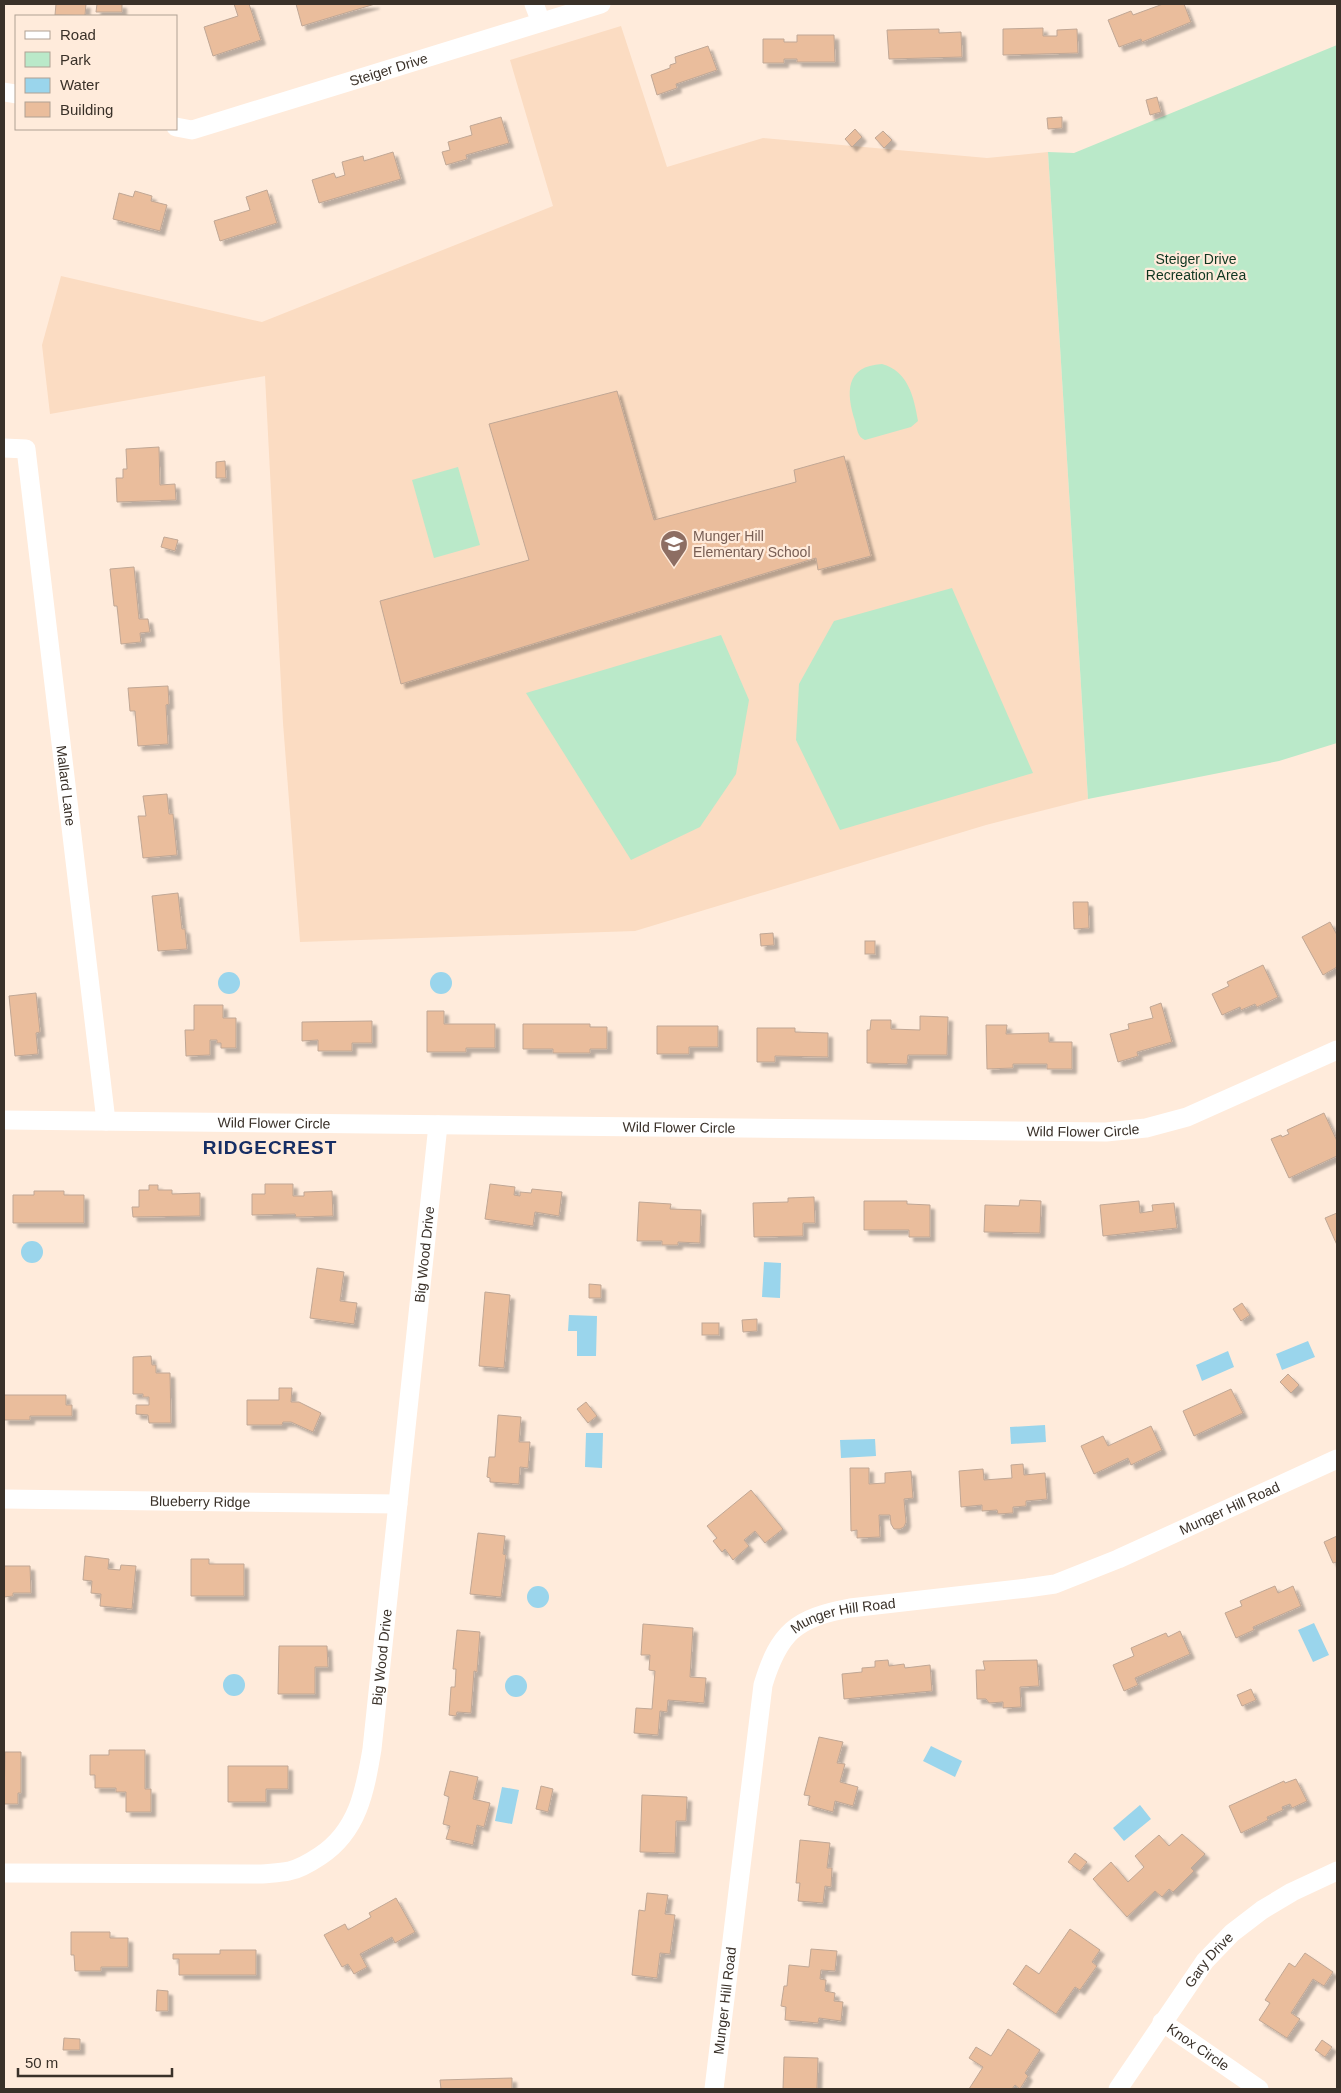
<svg xmlns="http://www.w3.org/2000/svg" width="1341" height="2093" font-family="Helvetica,sans-serif">
<style>
.built{fill:#fbdcc2}
.green{fill:#bae9c9}
.water{fill:#9ad5ec}
.building{fill:#eabd9c;stroke:#c0a795;filter:url(#shadow)}
.lines{fill:none;stroke-linecap:round;stroke-linejoin:round}
.minor{stroke:#fff;stroke-width:19}
.labels{text-anchor:middle;dominant-baseline:central;stroke-width:4.5;stroke-linejoin:round;paint-order:stroke}
.street-label{font-size:14px;fill:#3a3129;stroke:#ffebdb}
.park-label{font-size:14px;fill:#0f3620;stroke:#ffebdb}
.education-label{font-size:14px;fill:#785e54;stroke:#ffebdb;text-anchor:start}
.district-label{font-size:19px;font-weight:bold;letter-spacing:1px;fill:#172e64;stroke:#ffebdb}
</style>
<defs>
<filter id="shadow"><feDropShadow dx="4.5" dy="4.5" stdDeviation="1" flood-color="#0004"/></filter>
</defs>
<rect width="100%" height="100%" fill="#ffebdb"/>
<path class="built" d="M621,26l46,141 96,-29 224,20 61,-6 40,647 -102,26 -351,106 -335,11 -17,-219 -18,-347 -215,38 -8,-69 19,-69 201,46 291,-116 -43,-146z"/>
<g class="green">
<path d="M1337,45v698l-58,18 -191,38 -40,-647 26,1z"/>
<path d="M882,364c26,7 32,33 36,57l-7,6 -46,13c-8,-3 -8,-12 -10,-19 -9,-28 -10,-55 27,-57z"/>
<path d="M458,467l22,78 -46,13 -22,-78z"/>
<path d="M952,588l81,185 -193,57 -44,-90 3,-56 35,-63z"/>
<path d="M721,635l28,65 -13,74 -36,53 -69,33 -105,-167z"/>
</g>
<g class="water">
<circle cx="441" cy="983" r="11"/>
<circle cx="229" cy="983" r="11"/>
<circle cx="32" cy="1252" r="11"/>
<path d="M764,1262l17,1 -1,35 -18,-1z"/>
<path d="M569,1315l28,1 -1,40h-19v-25h-9z"/>
<path d="M1308,1341l7,16 -33,13 -6,-16z"/>
<path d="M1228,1351l6,16 -32,14 -6,-16z"/>
<path d="M1045,1425l1,17 -35,2 -1,-17z"/>
<path d="M586,1433h17l-1,35 -17,-1z"/>
<path d="M875,1439l1,17 -35,2 -1,-18z"/>
<circle cx="538" cy="1597" r="11"/>
<path d="M1314,1623l15,32 -16,7 -15,-32z"/>
<circle cx="234" cy="1685" r="11"/>
<circle cx="516" cy="1686" r="11"/>
<path d="M931,1746l31,15 -7,16 -32,-16z"/>
<path d="M502,1787l17,3 -7,34 -17,-3z"/>
<path d="M1140,1805l11,14 -27,22 -11,-13z"/>
</g>
<g class="building">
<path d="M56,4h30l-1,11 11,1 -41,-1z"/>
<path d="M97,4h25v8h-26z"/>
<path d="M234,4h15l12,36 -48,16 -9,-29 34,-11z"/>
<path d="M296,4h79l-73,22z"/>
<path d="M1163,4h21l7,18 -49,20 -1,-3 -22,8 -11,-27 23,-9 2,4z"/>
<path d="M1043,28v8h14v-6l20,-1 1,24 -75,2v-26z"/>
<path d="M939,29v4l22,-1 1,25 -73,2 -2,-29z"/>
<path d="M797,35h37l1,27h-38v-3h-13v4h-21v-24h21v3h13z"/>
<path d="M708,46l9,24 -41,14 1,4 -20,7 -6,-20 19,-7v-3l6,-2 -1,-6z"/>
<path d="M1157,97l4,15 -11,3 -4,-15z"/>
<path d="M501,117l8,26 -43,12 1,4 -21,6 -4,-13 8,-2 -2,-8 24,-7 -2,-9z"/>
<path d="M1062,117v11l-14,1 -1,-11z"/>
<path d="M855,129l7,8 -10,10 -7,-8z"/>
<path d="M883,131l9,9 -8,8 -9,-10z"/>
<path d="M393,152l8,27 -82,24 -7,-23 22,-7 2,5 9,-3 -3,-13 21,-6 1,5z"/>
<path d="M267,190l10,33 -57,18 -6,-20 36,-11 -4,-13z"/>
<path d="M135,191l17,5 -1,5 16,4 -7,26 -47,-12 6,-26 14,4z"/>
<path d="M617,391l37,129 142,-38 -2,-12 50,-14 27,100 -53,14 -2,-12 -415,126 -21,-83 149,-41 -40,-136z"/>
<path d="M159,447l1,38 15,-1 1,16 -59,2 -1,-24h7v-9h4l-1,-20z"/>
<path d="M225,461l1,17h-10v-16z"/>
<path d="M164,537l14,3 -3,11 -14,-4z"/>
<path d="M134,567l5,52h9l2,13 -10,1 1,9 -20,2 -4,-38h-3l-4,-37z"/>
<path d="M168,686l1,18 -3,1 2,39 -30,2 -3,-35h-5l-2,-23z"/>
<path d="M167,794l2,20h4l4,41 -34,3 -5,-42h8l-3,-20z"/>
<path d="M178,893l4,36h3l2,20 -29,2 -6,-55z"/>
<path d="M1073,902h15l1,26 -15,1z"/>
<path d="M1330,922l7,13v32l-14,8 -21,-38z"/>
<path d="M773,933l1,12 -13,1 -1,-12z"/>
<rect x="865" y="941" width="10" height="13"/>
<path d="M1263,965l15,32 -21,10 -2,-3 -14,6 -1,-3 -18,8 -10,-21 17,-8 -2,-4z"/>
<path d="M36,993l4,39 -4,1 2,21 -23,2 -6,-60z"/>
<path d="M1161,1003l11,39 -35,10 1,4 -20,6 -8,-28 19,-5 -1,-5 25,-6 -3,-11z"/>
<path d="M194,1005h29v13h13v30h-15v-5h-4v-3h-7v15l-24,1 -1,-26h9z"/>
<path d="M427,1011h17v13h51v24h-29v4h-39z"/>
<path d="M920,1016l28,1 -1,38h-39l-1,9 -40,-1v-33h3l1,-10h20v9l29,1z"/>
<path d="M372,1021v22h-20v8h-34v-11l-16,1v-19z"/>
<path d="M523,1024h67v3h17v22h-17v4h-37v-4h-30z"/>
<path d="M986,1025h21l-1,9 43,-1v9h23v27h-25v-5h-34v4l-26,1z"/>
<path d="M657,1026h61v21h-29v7h-32z"/>
<path d="M757,1028h38v4l33,1v24l-53,-1v6h-18z"/>
<path d="M1324,1113l13,28v15l-48,22 -18,-39 10,-4 1,2 7,-3 -2,-4z"/>
<path d="M265,1184h28v12h11v-4l28,-1 1,25 -37,1 -1,-3 -43,1v-21h13z"/>
<path d="M490,1184l25,3 -1,8 6,1v-4l11,1 1,-4 30,3 -3,24 -24,-4 -2,14 -48,-7z"/>
<path d="M149,1185h9v5h14v4l28,-1v23l-67,1 -1,-10h7v-17h10z"/>
<path d="M34,1191h30v4h20v28h-71v-28h21z"/>
<path d="M814,1197l1,26h-12v13l-49,1 -1,-34 35,-1v-4z"/>
<path d="M1020,1200l21,1 -1,32 -56,-1 1,-27 34,1z"/>
<path d="M864,1201h43v3l23,1v32h-21v-7h-45z"/>
<path d="M1139,1201l1,12 13,-2 -1,-6 22,-2 3,25 -74,8 -3,-31z"/>
<path d="M639,1202l32,2 -1,5 31,1 -1,33 -22,-1v3h-16v-4h-25z"/>
<path d="M1337,1213v32l-12,-27z"/>
<path d="M317,1268l27,4 -4,29 17,2 -3,21 -44,-6z"/>
<path d="M589,1284l12,1v13h-12z"/>
<path d="M485,1292l25,3 -6,73 -25,-2z"/>
<path d="M1242,1303l8,12 -9,6 -8,-12z"/>
<path d="M757,1319v12l-14,1 -1,-12z"/>
<rect x="702" y="1323" width="17" height="12"/>
<path d="M151,1356l1,9h4v8h14l1,50h-22l-1,-8 -12,-1v-9h13v-8h-6v-3h-10v-37z"/>
<path d="M1288,1374l11,11 -8,8 -11,-11z"/>
<path d="M279,1388h13l-1,14h8l22,11 -8,19 -22,-10h-8l-1,3h-35v-25h32z"/>
<path d="M1231,1389l12,24 -49,23 -11,-25z"/>
<path d="M4,1395h62v10h6v11h-42v4h-26z"/>
<path d="M586,1402l11,14 -9,7 -11,-14z"/>
<path d="M498,1415l23,2 -2,25h11l-2,26 -8,-1 -1,17 -29,-2v-4l-3,-1 2,-20h6z"/>
<path d="M1151,1426l11,24 -31,15 -3,-7 -34,16 -13,-28 22,-10 5,10z"/>
<path d="M1023,1464l1,11 21,-2 2,26 -21,2v5l-13,1v6l-15,1 -1,-4 -15,1v-6l-21,2 -2,-36 24,-2 1,11 28,-2 -1,-13z"/>
<path d="M850,1468h19v16l16,-1v-10l26,-2 2,27 -9,1 2,23 -2,5 -4,2h-6l-3,-5 -1,-9h-11l1,22 -23,1v-8l-6,1z"/>
<path d="M751,1490l32,39 -18,14 -10,-12 -11,9 5,6 -16,14 -8,-11 -3,3 -9,-11 4,-3 -10,-12z"/>
<path d="M478,1533l27,3 -2,18 3,1 -5,42 -31,-3z"/>
<path d="M1337,1536v26l-4,1 -9,-21z"/>
<path d="M85,1556l24,3 -1,10 12,1 1,-5 15,1 -4,43 -32,-3 1,-12 -10,-1 1,-12 -9,-1z"/>
<path d="M191,1559h18v5h35v32h-53z"/>
<path d="M4,1566h26l1,27h-18v3l-9,1z"/>
<path d="M1275,1586l3,7 15,-7 8,20 -48,21 1,3 -18,8 -11,-25 17,-7 -2,-5z"/>
<path d="M643,1624l50,4 -3,49 16,1 -2,25 -36,-3 -1,12 -7,-1 -2,24 -24,-2 2,-25 16,1 3,-38 -6,-1 1,-15h-9z"/>
<path d="M457,1630l23,2 -3,40 -3,-1 -3,42 -14,-1 -1,4 -7,-1 2,-28h4l1,-18h-3z"/>
<path d="M1180,1631l10,23 -55,24 3,7 -14,6 -11,-26 21,-9 -3,-8 35,-15 2,4z"/>
<path d="M279,1646h48l1,21h-13v27h-37z"/>
<path d="M888,1660l1,6 15,-2 1,4 25,-3 2,26 -88,8 -2,-25 20,-2v-4l13,-1v-6z"/>
<path d="M1037,1660l2,26 -19,1 1,20 -18,1v-6l-14,1 -3,-4h-9l-1,-29h9l-2,-9z"/>
<path d="M1251,1689l5,11 -14,6 -5,-11z"/>
<path d="M819,1737l24,5 -6,21 8,1 -5,18 18,5 -5,19 -18,-5 -2,11 -25,-7 2,-9 -6,-1z"/>
<path d="M109,1750h36v39h6v23h-25v-20h-10v-4h-21v-13h-5v-20h19z"/>
<path d="M5,1752h16v41h-3v11h-14z"/>
<path d="M228,1766h60v23h-22v13h-38z"/>
<path d="M450,1771l28,6 -5,22 17,4 -6,24 -7,-2 -4,20 -27,-6 4,-13 -7,-2 6,-27 -5,-2z"/>
<path d="M1296,1779l11,22 -15,7 -2,-4 -8,3 1,3 -16,7 1,3 -27,13 -12,-27 55,-25 1,2z"/>
<path d="M541,1786l12,3 -5,23 -12,-3z"/>
<path d="M642,1795l45,2 -1,24h-10l-1,32 -35,-1z"/>
<path d="M1182,1834l23,20 -14,14 3,3 -21,21 -4,-3 -7,8 -7,-6 -28,26 -34,-38 18,-17 17,20 16,-15 -9,-11 24,-21 10,11z"/>
<path d="M800,1840l30,3 -3,25h5l-1,19 -6,-1 -2,17 -25,-2 2,-18h-4z"/>
<path d="M1075,1853l12,9 -7,9 -12,-9z"/>
<path d="M647,1893l21,2 -3,19 10,1 -5,39 -10,-1 -3,25 -25,-3 7,-65 6,1z"/>
<path d="M396,1898l19,34 -20,11 -3,-6 -32,17 7,13 -13,7 -6,-10 -6,3 -18,-32 21,-11 3,6 23,-13 -2,-4z"/>
<path d="M1070,1929l30,21 -8,12 5,4 -17,24 -5,-3 -19,27 -43,-30 13,-19 13,9z"/>
<path d="M71,1932h39v6h18v29h-27v4h-26l-1,-16h-3z"/>
<path d="M811,1949l26,2 -2,20 -14,-1 -1,9 6,1 -1,11 10,2 -1,8 9,1 -2,19 -22,-3 -1,5 -33,-3 1,-13 -5,-1 3,-20h3l2,-21 20,2z"/>
<path d="M220,1950h36v25h-77v-16h-6v-5h47z"/>
<path d="M1305,1953l28,19 -9,14 -11,-7 -22,34 9,6 -13,19 -28,-18 11,-17 -5,-3 24,-37 6,4z"/>
<path d="M157,1990l11,1v20h-12z"/>
<path d="M1008,2029l32,21 -15,23 3,3 -8,13 -5,-4 -3,4h-43l14,-22 -14,-9 7,-11 15,9z"/>
<path d="M64,2038l16,1v11h-17z"/>
<path d="M1322,2040l10,7 -7,10 -10,-7z"/>
<path d="M784,2057l34,1 -1,31h-34z"/>
<path d="M512,2078v11h-71l-1,-9z"/>
</g>
<g class="lines">
<g class="minor">
<path d="M534,4l7,18"/>
<path d="M4,92l12,2"/>
<path id="s1" d="M176,127l16,3 409,-126"/>
<path id="s2" d="M4,448l22,1 80,672"/>
<path id="s3" d="M4,1120l1102,12 40,-4 41,-11 150,-67"/>
<path id="s4" d="M4,1499l394,5"/>
<path id="s5" d="M4,1873l258,1c9,-1 18,-1 27,-3 11,-2 22,-9 31,-15 38,-25 45,-65 52,-107l66,-624"/>
<path id="s6" d="M1162,2022l97,67"/>
<path id="s7" d="M714,2089l49,-404c16,-53 33,-67 87,-77l177,-20 28,-4 63,-25 219,-100"/>
<path id="s8" d="M1118,2089l87,-128 27,-28 30,-23 30,-18 45,-21"/>
</g>
</g>
<defs>
<symbol id="school-pin" viewBox="-11 -11 22 30"><path d="M0 17L-7.5 6A9.5 9.5 0 1 1 7.5 6Z" fill="#8d6e63" stroke="#ffebdb"/><path d="M0-5L7-2L0 1L-7-2ZM-4 1L0 2.5L4 1V4Q0 6-4 4Z" fill="#fff"/></symbol>
</defs>
<g fill-rule="evenodd">
<use href="#school-pin" x="658" y="528" width="32" height="43"/>
</g>
<g class="labels">
<g class="street-label">
<text stroke="none"><textPath href="#s1" startOffset="222">Steiger Drive</textPath></text>
<text stroke="none"><textPath href="#s2" startOffset="361">Mallard Lane</textPath></text>
<text stroke="none"><textPath href="#s3" startOffset="270">Wild Flower Circle</textPath></text>
<text stroke="none"><textPath href="#s3" startOffset="675">Wild Flower Circle</textPath></text>
<text stroke="none"><textPath href="#s3" startOffset="1079">Wild Flower Circle</textPath></text>
<text stroke="none"><textPath href="#s5" startOffset="940">Big Wood Drive</textPath></text>
<text stroke="none"><textPath href="#s4" startOffset="196">Blueberry Ridge</textPath></text>
<text stroke="none"><textPath href="#s7" startOffset="929">Munger Hill Road</textPath></text>
<text stroke="none"><textPath href="#s7" startOffset="524">Munger Hill Road</textPath></text>
<text stroke="none"><textPath href="#s5" startOffset="535">Big Wood Drive</textPath></text>
<text stroke="none"><textPath href="#s8" startOffset="158">Gary Drive</textPath></text>
<text stroke="none"><textPath href="#s7" startOffset="89">Munger Hill Road</textPath></text>
<text stroke="none"><textPath href="#s6" startOffset="44">Knox Circle</textPath></text>
</g>
<g class="park-label">
<text x="1196" y="259">Steiger Drive<tspan x="1196" dy="16">Recreation Area</tspan></text>
</g>
<g class="education-label">
<text x="693" y="536">Munger Hill<tspan x="693" dy="16">Elementary School</tspan></text>
</g>
<g class="district-label">
<text x="270" y="1147">RIDGECREST</text>
</g>
</g>
<rect width="1341" height="2093" fill="none" stroke="#3a3129" stroke-width="10"/>
<rect x="15" y="15" width="162" height="115" fill="#ffebdb" stroke="#b0a194"/>
<rect x="25" y="31" width="25" height="8" fill="#ffffff" stroke="#b0a194"/>
<text x="60" y="40" font-size="15" fill="#3a3129">Road</text>
<rect x="25" y="52" width="25" height="15" fill="#bae9c9" stroke="#b0a194"/>
<text x="60" y="65" font-size="15" fill="#3a3129">Park</text>
<rect x="25" y="78" width="25" height="15" fill="#9ad5ec" stroke="#b0a194"/>
<text x="60" y="90" font-size="15" fill="#3a3129">Water</text>
<rect x="25" y="102" width="25" height="15" fill="#eabd9c" stroke="#b0a194"/>
<text x="60" y="115" font-size="15" fill="#3a3129">Building</text>
<path d="M18 2068v8h154v-8" fill="none" stroke="#3a3129" stroke-width="2.5"/>
<text x="25" y="2068" font-size="15" fill="#3a3129" stroke="#ffebdb" stroke-width="4" paint-order="stroke">50 m</text>
</svg>
